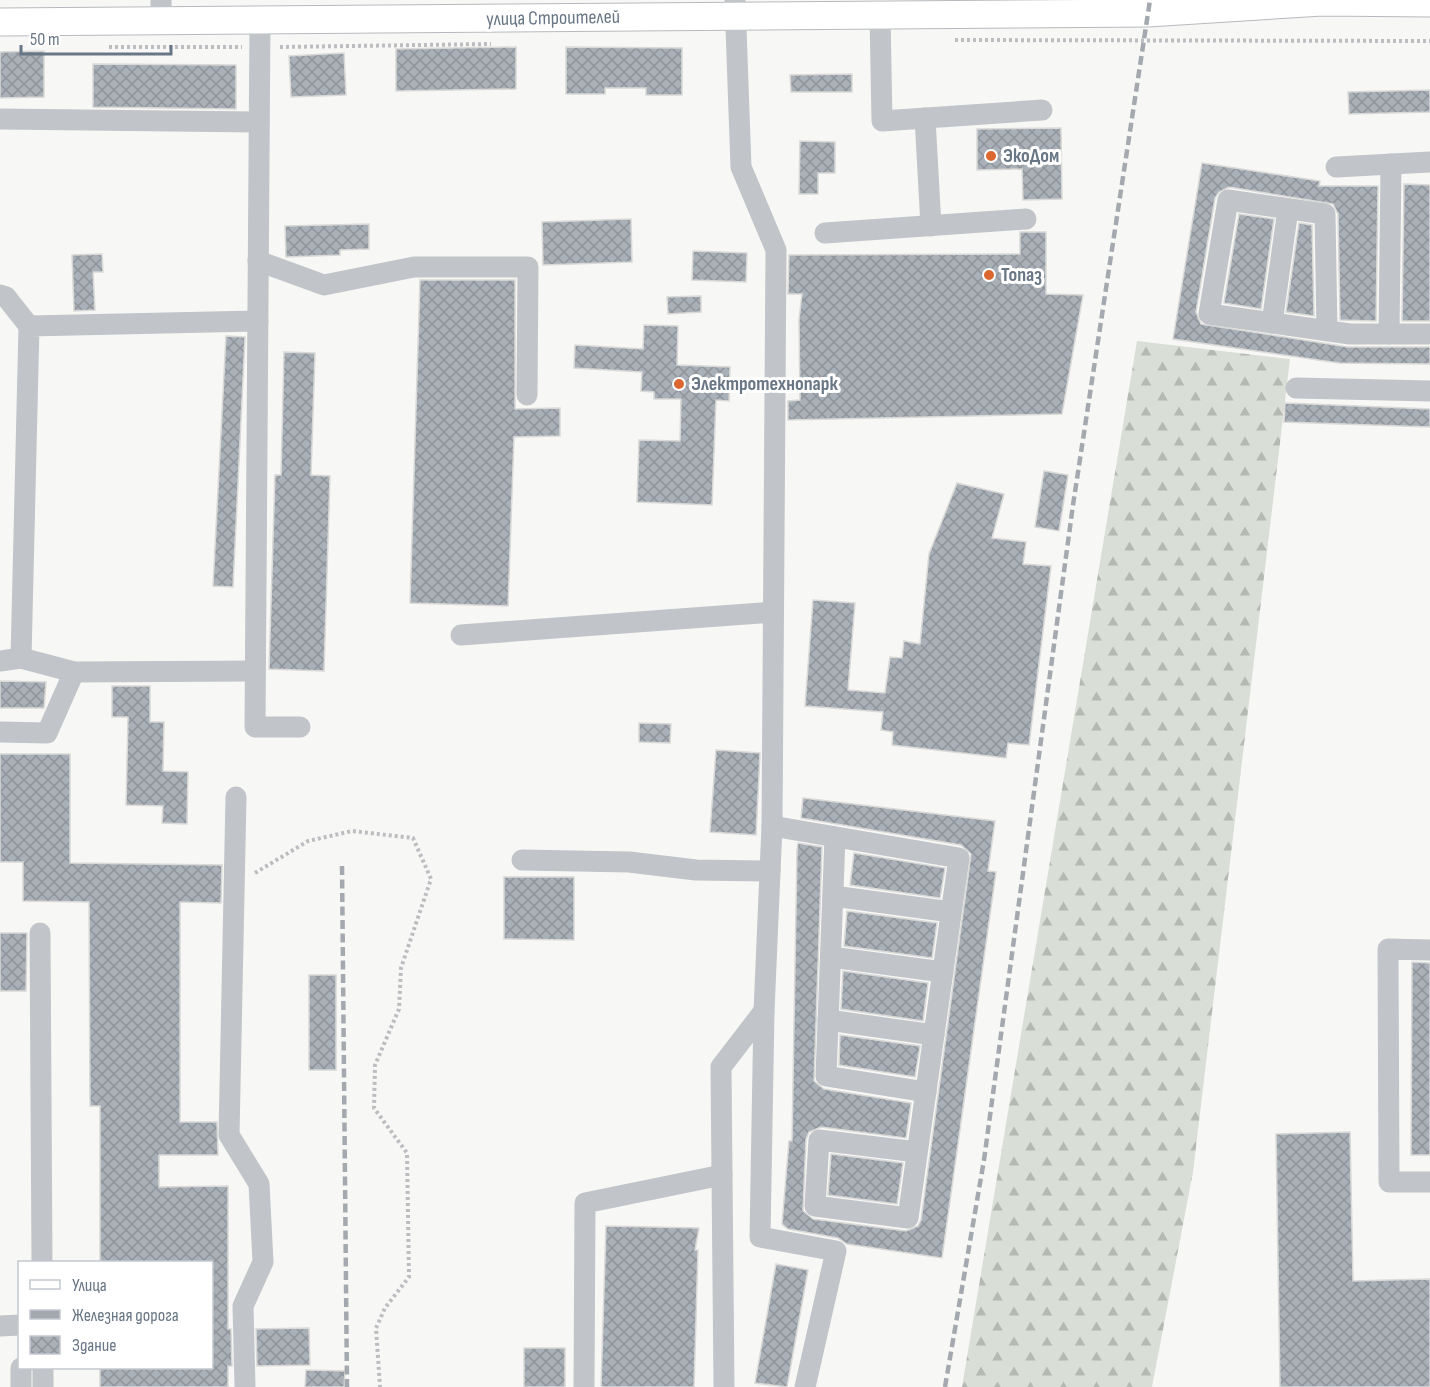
<svg xmlns="http://www.w3.org/2000/svg" width="1430" height="1387" font-family="'Sofia Sans Condensed',sans-serif">
<style>
.forest{fill:url(#forest-firs)}
.building{fill:url(#building-cross-hatch);stroke:#d9d9d7;stroke-width:1.5}
.lines{fill:none;stroke-linecap:round;stroke-linejoin:round}
.major-casing{stroke:#b6babe;stroke-width:29}
.path{stroke:#bbbdc0;stroke-width:4;stroke-dasharray:3 3;stroke-linecap:butt}
.minor{stroke:#c1c4c8;stroke-width:21}
.major{stroke:#fff;stroke-width:27}
.rail{stroke:#a4a9af;stroke-width:4.5;stroke-dasharray:9 4.5;stroke-linecap:butt}
.poi-dot{fill:#dc6731;stroke:#fff;stroke-width:2}
.labels{text-anchor:middle;dominant-baseline:central;stroke-width:6;stroke-linejoin:round;paint-order:stroke}
.street-label{font-size:20px;fill:#687685;stroke:#fff}
.poi-label{font-size:20px;font-weight:bold;fill:#687685;stroke:#fff;text-anchor:start}
</style>
<defs>
<pattern id="forest-firs" width="22" height="20" patternUnits="userSpaceOnUse" patternTransform="scale(1.5)"><rect width="22" height="20" fill="#d9ded6"/><path d="M5 1l3.5 6h-7zM16 11l3.5 6h-7z" fill="#b4b9b3"/></pattern>
<pattern id="building-cross-hatch" width="8" height="8" patternUnits="userSpaceOnUse" patternTransform="scale(1.5)"><rect width="8" height="8" fill="#aab0b7"/><path d="M0 0l8 8M0 8l8-8" fill="none" stroke="#8e949a"/></pattern>
</defs>
<rect width="100%" height="100%" fill="#f7f8f5"/>
<path class="forest" d="M1137,341l153,18 -97,813 -41,215h-190z"/>
<g class="building">
<path d="M516,47v42l-120,2v-42z"/>
<path d="M566,47l116,1v47h-36v-7h-41v6h-39z"/>
<path d="M44,51v46l-44,1v-46z"/>
<path d="M344,53l2,42 -55,2 -2,-41z"/>
<path d="M93,64l143,1v44l-143,-2z"/>
<path d="M852,74v18h-61l-1,-17z"/>
<path d="M1430,90v22l-81,2 -1,-22z"/>
<path d="M1061,128l1,71 -39,1 -1,-31 -45,1v-41z"/>
<path d="M800,141l35,1v31h-17v21h-19z"/>
<path d="M1202,163l118,18 -1,5h59l-2,135 -36,-1 -2,-106 -5,-10 -104,-17 -10,5 -4,6 -19,114 5,12 147,23h82v17l-91,-1 -166,-24z"/>
<path d="M1404,184l26,1v136h-28z"/>
<path d="M1239,214l35,5 -13,90 -37,-6z"/>
<path d="M631,219l1,43 -89,3 -1,-43z"/>
<path d="M1299,223l13,2 2,91 -28,-4z"/>
<path d="M369,224v25l-29,1v5l-54,2 -1,-31z"/>
<path d="M1020,232h26v62l37,1 -21,119 -274,6v-19l12,-1 -1,-80 3,-26h-14l1,-39 231,-1z"/>
<path d="M693,251l54,2 -1,29 -54,-2z"/>
<path d="M102,254l1,18h-10l2,38 -21,1 -2,-56z"/>
<path d="M420,280h95v129l45,-1v28l-46,1 -6,169 -98,-3z"/>
<path d="M701,296v16l-33,2 -1,-17z"/>
<path d="M644,325l34,1 -1,39 53,2 -1,34 -13,-1 -4,105 -75,-3 2,-62 41,1 1,-42h-27v-7l-13,-1 1,-19 -68,-4 1,-23 68,4z"/>
<path d="M226,336l19,1 -12,250 -20,-1z"/>
<path d="M284,352l31,1 -4,122 19,1 -6,195 -55,-2 6,-194h6z"/>
<path d="M1285,403l145,6v18l-146,-5z"/>
<path d="M1044,471l24,4 -9,56 -24,-4z"/>
<path d="M957,483l47,11 -12,44 34,4 -3,22 28,2 -22,179 -21,-2 -2,15 -114,-13 1,-13 -12,-2 2,-18 -78,-6 8,-106 42,3 -7,87 37,3 5,-36 12,1 2,-17 16,3 9,-90z"/>
<path d="M0,681l46,1 -2,26h-44z"/>
<path d="M112,686h38v36h14l-1,49 25,1 -1,52 -25,-1 1,-17 -37,-1 2,-88h-16z"/>
<path d="M639,723l32,1 -1,19 -31,-1z"/>
<path d="M716,750l44,3 -4,82 -46,-3z"/>
<path d="M0,754h70v109l152,2 -1,38 -41,-1v220h37l1,33h-59v32l69,-1v143h3l1,37h-4v21h-128v-19h112v-105h-112v-157h-10l-1,-204 -66,-1v-39h-23z"/>
<path d="M803,798l192,23 -7,50 8,1 -54,386 -95,-14 -9,-6 -50,-9 -6,-5 7,-83h3l5,-291 1,-7 24,4 -8,234 10,8 87,14 -5,35 -85,-11 -12,5 -3,7 -3,72 10,8 93,12 12,-5 3,-6 50,-366 -10,-9 -160,-27z"/>
<path d="M854,853l91,15 -5,30 -90,-13z"/>
<path d="M504,877h70v63l-70,-1z"/>
<path d="M847,911l90,12 -5,35 -88,-12z"/>
<path d="M0,933h27l-1,58h-26z"/>
<path d="M1412,962l18,1v192h-19z"/>
<path d="M843,971l85,12 -5,38 -82,-12z"/>
<rect x="309" y="975" width="27" height="95"/>
<path d="M840,1035l80,11 -5,31 -76,-12z"/>
<path d="M1350,1132l3,149 77,-2v108h-150l-4,-253z"/>
<path d="M831,1154l72,9 -6,41 -69,-9z"/>
<path d="M606,1226l93,2 -4,22h3l-4,137h-93z"/>
<path d="M776,1264l32,6 -21,117 -32,-4z"/>
<path d="M309,1328l1,37 -53,1 -1,-37z"/>
<rect x="524" y="1348" width="41" height="39"/>
<path d="M306,1370l39,1 -1,16h-39z"/>
</g>
<g class="lines">
<defs>
<path id="major" d="M0,22l1148,-9 174,-11 108,1"/>
</defs>
<use href="#major" class="major-casing"/>
<g class="path">
<path d="M955,40l475,1"/>
<path d="M109,47h133"/>
<path d="M280,47l211,-3"/>
<path d="M255,873l53,-32 44,-10 61,7 18,41 -30,89 -2,41 -24,56 -1,43 33,45 2,124 -24,31 -9,20 4,59"/>
</g>
<g class="minor">
<path d="M161,0v21"/>
<path d="M735,0l6,167 35,83 -4,576 -8,185 -4,226 76,14 -31,136"/>
<path d="M880,15l2,106 160,-11"/>
<path d="M260,20l-5,707h45"/>
<path d="M925,118l6,108"/>
<path d="M0,119l259,3"/>
<path d="M1336,167l94,-5"/>
<path d="M825,233l201,-14"/>
<path d="M258,261l66,24 90,-18h114l-1,128"/>
<path d="M0,295l6,2 23,29"/>
<path d="M1272,323l16,-114"/>
<path d="M1327,331l-2,-117 -97,-14 -19,114 141,20h80"/>
<path d="M1389,334l2,-170"/>
<path d="M1296,388l134,3"/>
<path d="M461,635l312,-23"/>
<path d="M0,661l21,-3"/>
<path d="M255,671l-181,1 -53,-14 8,-332 229,-5"/>
<path d="M0,732l47,1 27,-61"/>
<path d="M236,797l-7,338 30,49 4,78 -20,44 2,81"/>
<path d="M772,826l187,32 -51,360 -93,-12 4,-66 98,12"/>
<path d="M835,837l-9,239 100,16"/>
<path d="M522,860l107,2 67,8 74,1"/>
<path d="M833,896l118,16"/>
<path d="M40,933l2,329"/>
<path d="M1430,950l-42,-1 1,233h41"/>
<path d="M831,957l112,15"/>
<path d="M828,1020l106,15"/>
<path d="M0,1326l20,-1"/>
<path d="M21,1368v19"/>
<path d="M43,1368v19"/>
<path d="M584,1387l1,-184 137,-28"/>
<path d="M724,1387l-3,-320 43,-56"/>
</g>
<use href="#major" class="major"/>
<g class="rail">
<path d="M342,866l5,521"/>
<path d="M945,1387l39,-227 89,-655 77,-505"/>
</g>
</g>
<g class="poi-dot">
<circle cx="991" cy="156" r="6"/>
<circle cx="989" cy="275" r="6"/>
<circle cx="679" cy="384" r="6"/>
</g>
<g class="labels">
<g class="street-label">
<text transform="translate(553 18) rotate(-1)">улица Строителей</text>
</g>
<g class="poi-label">
<text x="1003" y="156">ЭкоДом</text>
<text x="1001" y="275">Топаз</text>
<text x="691" y="384">Электротехнопарк</text>
</g>
</g>
<rect x="18" y="1261" width="195" height="108" fill="#ffffff" stroke="#c3c8ce" stroke-width="1.5"/>
<rect x="30" y="1280" width="30" height="9" fill="#ffffff" stroke="#c3c8ce" stroke-width="1.5"/>
<text x="72" y="1291" font-size="18" fill="#687685">Улица</text>
<rect x="30" y="1310" width="30" height="9" fill="#a4a9af" stroke="#c3c8ce" stroke-width="1.5"/>
<text x="72" y="1321" font-size="18" fill="#687685">Железная дорога</text>
<rect x="30" y="1336" width="30" height="18" fill="url(#building-cross-hatch)" stroke="#c3c8ce" stroke-width="1.5"/>
<text x="72" y="1351" font-size="18" fill="#687685">Здание</text>
<path d="M21 45v9h150v-9" fill="none" stroke="#687685" stroke-width="3"/>
<text x="30" y="45" font-size="18" fill="#687685" stroke="#ffffff" stroke-width="4.5" paint-order="stroke">50 m</text>
</svg>
